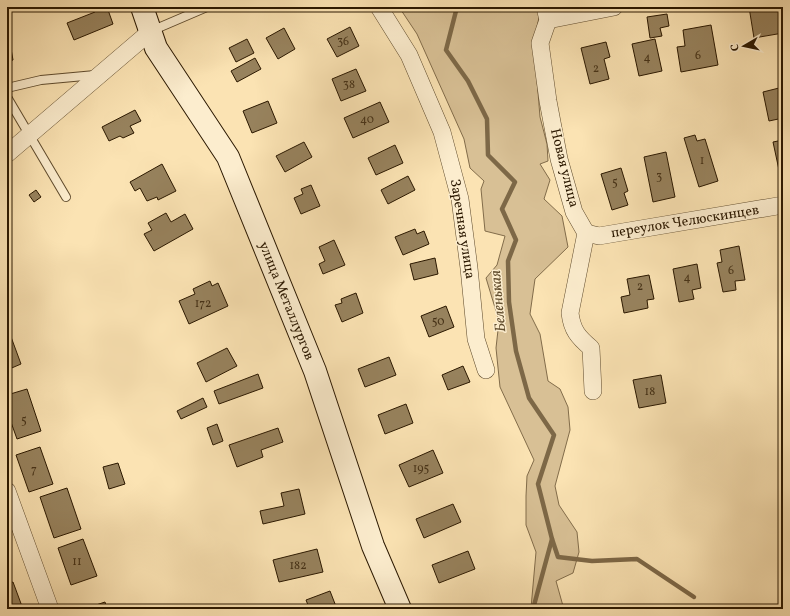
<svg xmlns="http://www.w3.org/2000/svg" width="790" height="616" font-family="Vollkorn,serif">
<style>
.green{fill:#d8c095;stroke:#826c4a}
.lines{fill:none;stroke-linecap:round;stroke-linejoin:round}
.stream{stroke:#7d6847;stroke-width:4.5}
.building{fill:#97825d;stroke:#2b1800}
.lane-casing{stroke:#5f4b2d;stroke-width:10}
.street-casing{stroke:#5f4b2d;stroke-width:18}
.secondary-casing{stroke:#2b1800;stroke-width:24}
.lane{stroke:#fcedce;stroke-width:8}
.street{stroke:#fcedce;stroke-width:17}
.secondary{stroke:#fcedce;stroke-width:22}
.labels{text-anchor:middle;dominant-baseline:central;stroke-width:3;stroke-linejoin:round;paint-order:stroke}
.number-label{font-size:12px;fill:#463217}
.street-label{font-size:14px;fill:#2b1800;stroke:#fcedce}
.water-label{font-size:15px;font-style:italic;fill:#624e2f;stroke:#fcedce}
</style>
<rect width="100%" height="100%" fill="#fbe3b3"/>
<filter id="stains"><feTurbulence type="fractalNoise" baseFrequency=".005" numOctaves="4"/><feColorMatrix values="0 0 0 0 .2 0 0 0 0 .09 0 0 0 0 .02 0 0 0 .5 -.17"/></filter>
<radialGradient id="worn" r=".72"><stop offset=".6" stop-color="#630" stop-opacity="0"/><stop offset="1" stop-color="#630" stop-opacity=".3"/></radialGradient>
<path class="green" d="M399,7h139l1,10 -5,26 6,74 7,27 1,17 -8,3 10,16 -6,19 18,17 6,31 -33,32 -5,35 10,20 8,47 12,8 8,18 2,23 -15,56 4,19 18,27 2,20 -6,21 -17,8 7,25 -1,3 -31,-1 5,-56 -10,-27v-29l1,-20 7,-16 -34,-73 -4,-39 3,-27 -13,-43 11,-13 8,-29 -20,-5 -4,-42 3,-8 -14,-13 -6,-29 -47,-105z"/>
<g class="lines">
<g class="stream">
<path d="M457,7l-11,43 22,31 19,38 1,36 27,27 -13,27 14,31 -8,21 1,41 7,49 13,47 25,37 -16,49 14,55 -19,70"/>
<path d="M552,539l6,18 34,4 45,-2 57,38"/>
</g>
</g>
<g class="building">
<path d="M93,7h14l6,17 -39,16 -7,-17 28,-11z"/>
<path d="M749,7h34v26l-29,5z"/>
<path d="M667,14l2,12 -9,2 2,8 -12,2 -3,-21z"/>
<path d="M711,25l7,40 -37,7 -4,-25 8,-1 -2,-16z"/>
<path d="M350,27l9,19 -22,11 -10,-18z"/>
<path d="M284,28l11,21 -17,10 -12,-21z"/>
<path d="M8,32l5,28 -6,2v-30z"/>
<path d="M247,39l7,14 -18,9 -7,-14z"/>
<path d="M655,39l7,32 -23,5 -7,-32z"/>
<path d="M606,42l4,15 -6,2 5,20 -19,5 -9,-36z"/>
<path d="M255,58l6,11 -24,13 -6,-11z"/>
<path d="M356,69l10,22 -25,10 -9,-22z"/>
<path d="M783,87v31l-14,3 -6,-29z"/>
<path d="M268,101l9,22 -25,10 -9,-22z"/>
<path d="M380,102l9,20 -36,16 -9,-20z"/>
<path d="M135,110l6,11 -11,5 4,7 -11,5 -3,-2 -11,5 -7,-14z"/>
<path d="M695,135l2,6 8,-2 13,42 -19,6 -15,-49z"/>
<path d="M783,140v30h-4l-6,-28z"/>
<path d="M304,142l8,15 -27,15 -9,-16z"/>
<path d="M395,145l8,18 -27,12 -8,-17z"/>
<path d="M666,152l9,45 -22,5 -9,-45z"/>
<path d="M162,164l14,27 -18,9 -1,-3 -10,4 -7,-13 -5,3 -5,-9z"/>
<path d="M621,168l7,23 -4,2 4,12 -16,5 -11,-36z"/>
<path d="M408,176l7,14 -27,14 -7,-14z"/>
<path d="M311,185l9,21 -19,8 -7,-16 9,-4 -2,-5z"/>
<path d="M36,190l5,7 -7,5 -5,-7z"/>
<path d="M166,213l5,9 14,-8 8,15 -39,22 -10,-17 8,-4 -4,-7z"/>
<path d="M415,229l2,5 7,-3 5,13 -26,11 -8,-18z"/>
<path d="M334,240l11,25 -22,9 -4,-10 6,-3 -6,-14z"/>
<path d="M739,246l6,34 -10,1 1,9 -13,2 -6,-29 5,-1 -2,-12z"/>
<path d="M435,258l3,16 -24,6 -4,-16z"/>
<path d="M697,264l4,24 -9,2 2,9 -15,3 -6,-33z"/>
<path d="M649,275l5,24 -7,1 1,8 -24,5 -3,-16 9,-2 -3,-16z"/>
<path d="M210,281l2,5 6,-3 10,23 -39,18 -10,-23 16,-7 -2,-5z"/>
<path d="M356,293l7,20 -21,9 -7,-17 7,-2 -1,-4z"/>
<path d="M446,306l8,21 -25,10 -8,-21z"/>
<path d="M7,326l14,38 -14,6z"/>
<path d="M227,348l10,18 -31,16 -9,-19z"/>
<path d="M389,357l7,18 -31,12 -7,-18z"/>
<path d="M463,366l7,16 -22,8 -6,-15z"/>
<path d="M258,374l5,14 -44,16 -5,-13z"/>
<path d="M661,375l5,28 -27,5 -6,-28z"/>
<path d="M27,389l14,42 -24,8 -10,-28v-16z"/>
<path d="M203,398l4,9 -26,12 -4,-8z"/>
<path d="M406,404l7,19 -28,11 -7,-19z"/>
<path d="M217,424l6,17 -10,4 -6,-17z"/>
<path d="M278,428l5,14 -22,8 2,7 -26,10 -8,-22z"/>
<path d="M779,430h4v20h-2z"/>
<path d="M40,447l13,37 -24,8 -13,-37z"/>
<path d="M433,450l10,23 -34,14 -10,-22z"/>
<path d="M118,463l7,21 -16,5 -6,-22z"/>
<path d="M67,488l14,41 -27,9 -14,-41z"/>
<path d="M299,489l6,25 -42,10 -3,-13 24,-5 -3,-13z"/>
<path d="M453,504l8,18 -37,16 -8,-19z"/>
<path d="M83,539l14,37 -26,9 -13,-37z"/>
<path d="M317,549l6,23 -44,10 -6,-22z"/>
<path d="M468,551l7,18 -36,14 -7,-18z"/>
<path d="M13,582l10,27h-16v-25z"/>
<path d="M330,591l7,18h-39l10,-4 -2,-5z"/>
<path d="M105,602l2,7h-23z"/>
</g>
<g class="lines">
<defs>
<g id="lane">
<path d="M151,31l56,-24"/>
<path d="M7,88l34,-8 54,-5"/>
<path d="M7,97l59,100"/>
</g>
<g id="street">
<path d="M379,7l30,48 33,77 18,67 9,69 7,71 10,31"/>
<path d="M545,7l3,13 -8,23 8,58 11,58 15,53 12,21 -16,80c2,17 8,24 21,35l2,43"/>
<path d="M548,20l66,-13"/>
<path d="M7,154l144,-123"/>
<path d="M586,233l13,3 184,-31"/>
<path d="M7,491l43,118"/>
</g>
<path id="secondary" d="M142,7l14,41 72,109 87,214 58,175 27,63"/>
</defs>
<use href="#lane" class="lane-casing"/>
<use href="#street" class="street-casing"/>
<use href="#secondary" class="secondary-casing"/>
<use href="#lane" class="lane"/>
<use href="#street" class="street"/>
<use href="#secondary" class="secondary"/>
</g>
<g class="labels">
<g class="number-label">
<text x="343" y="42">36</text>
<text x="698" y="56">6</text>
<text x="647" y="58">4</text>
<text x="596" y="69">2</text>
<text x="349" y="85">38</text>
<text x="367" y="120">40</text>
<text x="702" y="161">1</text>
<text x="659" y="177">3</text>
<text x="615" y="183">5</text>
<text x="731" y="271">6</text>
<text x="687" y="278">4</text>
<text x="640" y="287">2</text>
<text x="203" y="304">172</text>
<text x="438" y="322">50</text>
<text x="650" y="392">18</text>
<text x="24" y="421">5</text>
<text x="421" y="469">195</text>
<text x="34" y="470">7</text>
<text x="77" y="562">11</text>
<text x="298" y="566">182</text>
</g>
<g class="street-label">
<text transform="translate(564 168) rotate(76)">Новая улица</text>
<text transform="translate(685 222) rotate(-9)">переулок Челюскинцев</text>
<text transform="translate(462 229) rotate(81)">Заречная улица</text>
<text transform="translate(286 301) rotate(68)">улица Металлургов</text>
</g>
<g class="water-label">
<text transform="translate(499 301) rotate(-95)">Беленькая</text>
</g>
</g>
<rect width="790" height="616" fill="none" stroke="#fbe3b3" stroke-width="24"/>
<rect x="8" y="8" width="774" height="600" fill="none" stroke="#2b1800" stroke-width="2"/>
<rect x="12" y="12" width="766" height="592" fill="none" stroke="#2b1800"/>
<g transform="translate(744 46) rotate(261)" stroke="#fcedce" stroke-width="3" paint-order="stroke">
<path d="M0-3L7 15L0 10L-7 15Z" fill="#2b1800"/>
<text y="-6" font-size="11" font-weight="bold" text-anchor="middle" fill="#2b1800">С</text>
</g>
<rect width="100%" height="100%" filter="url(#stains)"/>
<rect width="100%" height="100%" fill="url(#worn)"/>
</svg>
